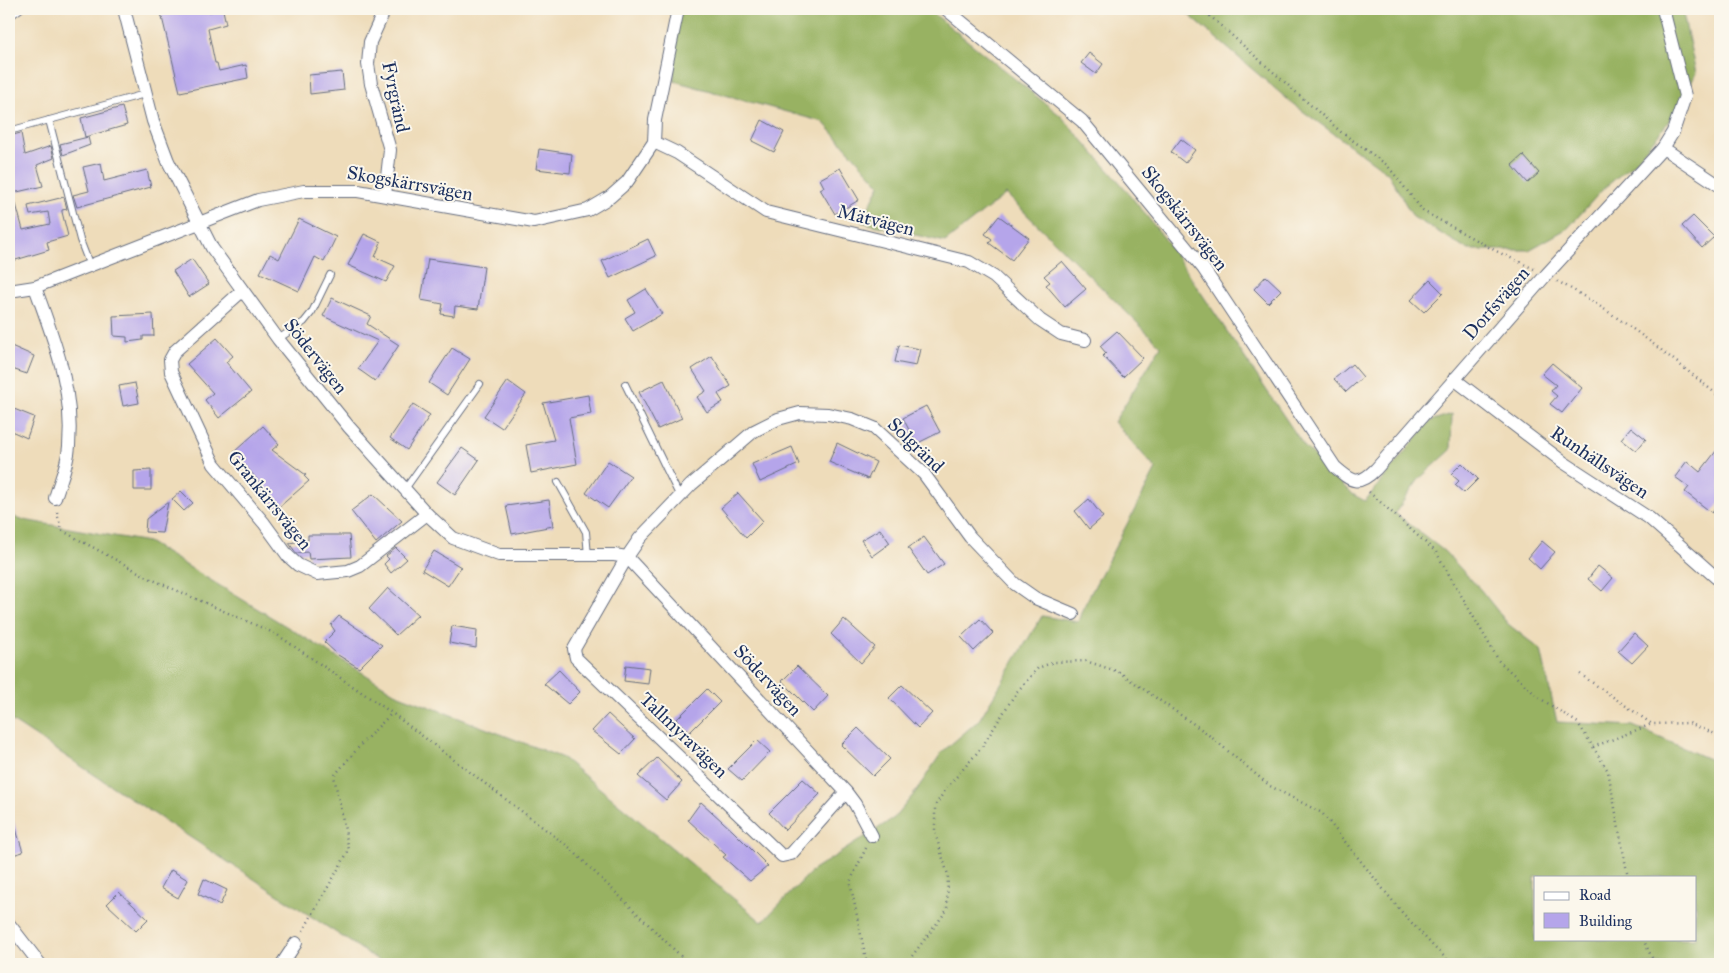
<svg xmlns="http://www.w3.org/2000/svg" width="1729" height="973" font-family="'IM FELL Great Primer',serif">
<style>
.forest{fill:#98b262;stroke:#5a7060;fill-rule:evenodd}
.building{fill:#b5a5ea}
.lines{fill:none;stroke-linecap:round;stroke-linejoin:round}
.lane-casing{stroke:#656c7e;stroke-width:8}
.street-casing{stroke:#656c7e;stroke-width:14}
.path{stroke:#656c7e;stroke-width:2.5;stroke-dasharray:1 4;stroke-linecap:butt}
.lane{stroke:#fff;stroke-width:6}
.street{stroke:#fff;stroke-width:12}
.labels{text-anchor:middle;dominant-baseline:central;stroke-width:4;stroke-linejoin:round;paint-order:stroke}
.street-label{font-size:19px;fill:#1b2f5e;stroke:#fbf7ec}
</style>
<rect width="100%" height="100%" fill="#fbf7ec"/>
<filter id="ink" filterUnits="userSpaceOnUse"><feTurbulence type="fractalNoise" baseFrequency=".02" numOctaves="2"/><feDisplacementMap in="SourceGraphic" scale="10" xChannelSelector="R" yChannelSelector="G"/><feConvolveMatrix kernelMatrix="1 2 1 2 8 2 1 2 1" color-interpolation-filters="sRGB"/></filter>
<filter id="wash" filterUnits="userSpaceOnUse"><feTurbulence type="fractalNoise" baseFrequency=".0096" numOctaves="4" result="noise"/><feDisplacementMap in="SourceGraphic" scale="20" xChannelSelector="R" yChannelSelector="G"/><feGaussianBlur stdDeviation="1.12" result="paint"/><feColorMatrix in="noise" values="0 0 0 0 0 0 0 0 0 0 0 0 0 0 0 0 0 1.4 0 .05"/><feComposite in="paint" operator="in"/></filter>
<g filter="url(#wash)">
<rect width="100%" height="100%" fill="#eedcba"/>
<g class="forest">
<path d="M674,9h254l133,107 61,69 43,54 139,207 48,48 13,7 65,-80 22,-7 -1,36 -32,29 -24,34 49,38 36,38 28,35 33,26 16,72 76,4 87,38v200h-1336l-375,-245v-206l9,6 130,23 251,153 164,63 199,164 50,-51 82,-53 20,-24 28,-42 37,-32 63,-104 36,6 4,-12 74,-141 -42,-47 47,-76 -155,-152 -61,48 -84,-20 19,-37 -57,-63 -149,-41zM1535,877h160v62h-160z"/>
<path d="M1182,9h500l14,64 -11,23 -19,29 -33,39 -30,25 -35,39 -39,22h-60l-56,-33 -25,-44 -95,-69z"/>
</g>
<g id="blocks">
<g class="building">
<path d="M160,9h49v3l14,-2 3,14 -18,5 7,34h2l2,8 27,-6 2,13 -68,14z"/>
<path d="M1089,53l14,11 -7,10 -15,-11z"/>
<path d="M342,72l2,18 -34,4 -1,-19z"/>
<path d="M122,107l5,18 -42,12 -4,-19z"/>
<path d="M762,120l22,12 -10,20 -22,-11z"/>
<path d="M21,133l4,22 26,-9 3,12 -17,7 6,21 -30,7 10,37 27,-6 -2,-12 -18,3 -2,-9 36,-9 3,12 -5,1v2l6,24 -21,6 2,8 -40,12v-126z"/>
<path d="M88,137l2,8 -27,10 -3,-11z"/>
<path d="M1181,139l14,11 -10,13 -14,-11z"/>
<path d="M539,149l33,5 -2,19 -34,-4z"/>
<path d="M1523,155l16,18 -11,10 -16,-18z"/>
<path d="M101,163l3,18 43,-11 4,17 -74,20 -4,-12 16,-4 -6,-24z"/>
<path d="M840,168l19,32 -24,14 -15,-25 4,-2 -4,-8z"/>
<path d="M999,216l30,22 -17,22 -23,-17 3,-4 -7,-5z"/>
<path d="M1693,216l21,21 -12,11 -20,-22z"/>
<path d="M299,219l37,18 -12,25 -9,-5 -16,34 -39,-18 10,-19 9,5z"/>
<path d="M364,234l17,8 -6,15 20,9 -9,16 -38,-17z"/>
<path d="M648,239l8,17 -46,22 -8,-17z"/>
<path d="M192,259l17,25 -20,13 -16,-26z"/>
<path d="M428,259l56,8 -6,42 -23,-3 -1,10 -13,-2 2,-10 -22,-4z"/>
<path d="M1062,261l24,28 -21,18 -19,-22 4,-3 -6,-6z"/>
<path d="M1266,276l15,14 -13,13 -14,-14z"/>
<path d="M1430,280l13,13 -19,19 -13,-12z"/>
<path d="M646,289l16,25 -29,17 -8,-13 10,-6 -7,-12z"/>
<path d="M332,298l39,18 -4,8 32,21 -24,36 -17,-12 20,-28 -55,-25z"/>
<path d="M153,314l1,22h-11v4l-16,2v-5l-13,-1 -1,-20z"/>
<path d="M1117,331l26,27 -20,19 -20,-21 3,-3 -6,-7z"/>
<path d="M217,338l16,18 -7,6 25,30 -32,26 -14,-18 8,-7 -26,-29z"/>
<path d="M9,345l25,11 -7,18 -18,-6z"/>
<path d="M899,345l21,4 -4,17 -21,-4z"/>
<path d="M452,348l18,11 -23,36 -18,-12z"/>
<path d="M712,356l19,30 -13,8 5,8 -16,10 -10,-15 9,-6 -14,-22z"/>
<path d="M1552,363l30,25 -20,25 -12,-9 7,-8 -6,-5 5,-6 -14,-11z"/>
<path d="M1352,364l11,13 -17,15 -12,-13z"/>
<path d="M664,380l18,38 -24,11 -19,-37z"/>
<path d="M508,381l18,13 -24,34 -18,-12z"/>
<path d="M135,383l4,20 -16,3 -4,-20z"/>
<path d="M588,395l3,19 -22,4 8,46 -46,9 -5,-28 28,-5 -11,-37z"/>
<path d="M413,404l17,11 -23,35 -17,-12z"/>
<path d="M926,406l14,26 -24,12 -13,-26z"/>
<path d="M9,407l25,10 -7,21 -18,-8z"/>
<path d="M263,426l16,18 -7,6 34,25 -2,1 5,5 -31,27 -17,-17 3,-3 -30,-36z"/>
<path d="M1631,427l15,12 -10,12 -15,-12z"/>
<path d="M837,443l39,19 -8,17 -39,-17z"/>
<path d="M1720,446v56l-8,11 -27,-21 4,-5 -14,-10 12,-16 13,11z"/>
<path d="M792,447l7,17 -39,18 -8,-18z"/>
<path d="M462,448l17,12 -24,35 -18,-13z"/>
<path d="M608,461l23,15 -23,32 -22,-15z"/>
<path d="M1462,463l16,16 -14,14 -9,-8 4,-4 -8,-7z"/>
<path d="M151,470v20h-17v-19z"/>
<path d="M181,491l12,12 -9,8 -12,-12z"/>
<path d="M738,493l25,28 -17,17 -25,-30z"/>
<path d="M373,494l29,27 -26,22 -25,-32z"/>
<path d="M1089,499l14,18 -14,12 -14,-18z"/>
<path d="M549,500l4,26 -41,8 -6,-28z"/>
<path d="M168,502l-6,31 -17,-1 1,-13z"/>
<path d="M880,529l10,14 -18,13 -11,-16z"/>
<path d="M308,535h41l2,22 -42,2 -1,-7 -12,1 -7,-10 19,-3z"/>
<path d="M924,537l20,27 -17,11 -19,-27z"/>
<path d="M1542,541l13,11 -15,17 -12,-11z"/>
<path d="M396,548l11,11 -16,14 -7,-9 5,-5 -3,-3z"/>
<path d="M434,551l27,16 -13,19 -26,-16z"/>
<path d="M1598,566l15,12 -11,13 -14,-12z"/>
<path d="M388,588l30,27 -22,20 -27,-26z"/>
<path d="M339,616l43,29 -23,23 -21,-13 -14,-13 11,-11 -4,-6z"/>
<path d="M844,619l31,28 -14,16 -30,-29z"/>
<path d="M980,619l13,14 -19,18 -13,-14z"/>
<path d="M452,626l25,4 -1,18 -27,-5z"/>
<path d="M1634,633l14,13 -16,17 -14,-12z"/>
<path d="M626,665l24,3 -2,16 -24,-3z"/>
<path d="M797,666l31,30 -15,16 -31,-31z"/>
<path d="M559,670l21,22 -12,12 -24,-20z"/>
<path d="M902,685l30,28 -14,15 -29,-30z"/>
<path d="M707,689l13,13 -30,30 -14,-12z"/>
<path d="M608,714l27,25 -14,15 -29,-23z"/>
<path d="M858,728l32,31 -17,17 -32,-31z"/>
<path d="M757,740l13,12 -28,29 -14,-12z"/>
<path d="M657,758l25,24 -16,18 -28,-24z"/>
<path d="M803,779l17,15 -35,36 -16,-17z"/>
<path d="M701,802l32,29 35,35 -18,15 -27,-24 3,-2 -38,-35z"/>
<path d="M9,816h3l11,36 -14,4z"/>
<path d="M171,870l17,10 -10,18 -17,-10z"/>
<path d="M204,879l23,11 -7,15 -22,-11z"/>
<path d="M119,892l29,27 -12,12 -29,-27z"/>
</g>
</g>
</g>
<g filter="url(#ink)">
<use href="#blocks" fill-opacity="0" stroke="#656c7e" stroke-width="1"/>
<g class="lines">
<defs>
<g id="lane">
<path d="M9,17l11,-8"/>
<path d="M49,120l31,120 10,26"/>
<path d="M9,131l136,-37"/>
<path d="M278,339l26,-17 8,-10 18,-37"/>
<path d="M625,384l55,113"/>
<path d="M558,482l28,50 2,24"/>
<path d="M405,489l75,-105"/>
</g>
<g id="street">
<path d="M124,9l29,112 15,40 44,87 66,91 71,88 78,87 26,24 46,17h115l13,2 13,-19 51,-53 63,-54 24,-12 22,-6 28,1 24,5 22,9 50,46 46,63 45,47 20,14 38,16"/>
<path d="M385,9l-15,33 -2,22 3,20 19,66 -5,45"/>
<path d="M946,9l136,112 121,147 132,199c17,15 23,20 41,2l170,-194 117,-127 10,-16 12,-36 -22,-87"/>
<path d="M654,142l23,11 89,59 203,50 25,15 46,43 21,14 24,6"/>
<path d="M1663,148l57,38"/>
<path d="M35,287c19,53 39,102 34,159 -1,18 -9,35 -14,52"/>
<path d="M9,291l26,-4 223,-87 46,-9h54l176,31 54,-12 22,-13 17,-15 27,-40 1,-22 23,-111"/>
<path d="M242,291l-67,60 -5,9 1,12 43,92 50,59 24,33 10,9 19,9 31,-3 12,-5 67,-52"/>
<path d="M1454,379l109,83 86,56 71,63"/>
<path d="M846,792l-55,62 -9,2 -206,-198 -2,-9 53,-92 219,235 9,12 17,32"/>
<path d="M9,924l31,40"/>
<path d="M282,964l14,-21"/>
</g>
</defs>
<use href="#lane" class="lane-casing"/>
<use href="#street" class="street-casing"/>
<g class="path">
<path d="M1202,9l139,123 46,33 36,46 71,39 40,19"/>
<path d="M1557,281c60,32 111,74 163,116"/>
<path d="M1369,492l67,60 63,109 39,36 40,26 30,48 20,106"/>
<path d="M57,512l4,18 92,50 123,54 116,79 178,135 119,116"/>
<path d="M1580,674l72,50 37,-1 31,13"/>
<path d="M1593,747l59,-23"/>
<path d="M866,848l-16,34 17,82"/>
<path d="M303,931l46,-81 -15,-74 30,-35 28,-28"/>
<path d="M1643,939l12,25"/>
<path d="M906,964l41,-54 1,-35 -13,-42v-27l11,-17 36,-42 33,-53 23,-26 16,-6 32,-1 33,11 86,60 65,54 52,27 78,97 34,37 18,17"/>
</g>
<use href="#lane" class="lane"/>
<use href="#street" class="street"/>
</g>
</g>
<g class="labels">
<g class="street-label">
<text transform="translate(396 97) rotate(78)">Fyrgränd</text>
<text transform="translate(410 183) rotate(10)">Skogskärrsvägen</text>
<text transform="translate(1185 218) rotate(52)">Skogskärrsvägen</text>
<text transform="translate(876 220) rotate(14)">Mätvägen</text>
<text transform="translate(1496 303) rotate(-49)">Dorfsvägen</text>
<text transform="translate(316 356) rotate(52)">Södervägen</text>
<text transform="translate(916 445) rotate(44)">Solgränd</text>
<text transform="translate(1600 462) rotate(34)">Runhällsvägen</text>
<text transform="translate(270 500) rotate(51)">Grankärrsvägen</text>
<text transform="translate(768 680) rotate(47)">Södervägen</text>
<text transform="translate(684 735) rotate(44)">Tallmyravägen</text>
</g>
</g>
<rect width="1729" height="973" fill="none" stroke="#fbf7ec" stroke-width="30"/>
<rect x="1534" y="876" width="162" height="65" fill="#fbf7ec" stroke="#a1a7b3"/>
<rect x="1544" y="892" width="25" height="8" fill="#ffffff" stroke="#a1a7b3"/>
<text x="1579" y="900" font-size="15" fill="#1b2f5e">Road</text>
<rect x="1544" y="913" width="25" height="15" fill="#b5a5ea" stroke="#a1a7b3"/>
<text x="1579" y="926" font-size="15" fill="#1b2f5e">Building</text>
</svg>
